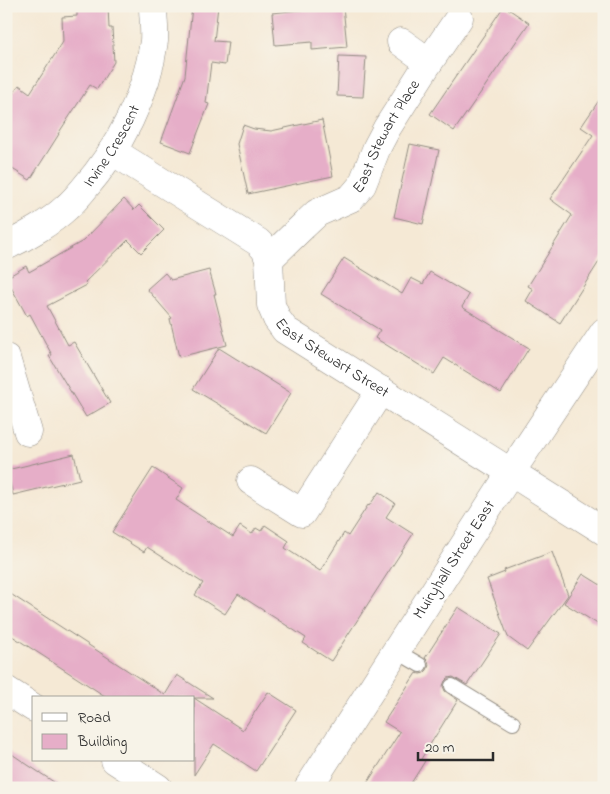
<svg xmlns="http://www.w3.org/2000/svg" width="610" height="794" font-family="'Indie Flower',sans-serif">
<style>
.building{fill:#e6aec8}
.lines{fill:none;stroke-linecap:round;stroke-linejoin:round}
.service-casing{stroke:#908a80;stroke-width:16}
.minor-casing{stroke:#908a80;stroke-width:29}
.service{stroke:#fff;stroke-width:14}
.minor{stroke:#fff;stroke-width:28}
.labels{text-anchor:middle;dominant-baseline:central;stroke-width:5;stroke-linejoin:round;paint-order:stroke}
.street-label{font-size:16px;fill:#2b2b2b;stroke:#f7f3e8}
</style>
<rect width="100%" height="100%" fill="#f7f3e8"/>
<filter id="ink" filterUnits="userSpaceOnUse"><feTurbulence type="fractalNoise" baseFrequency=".02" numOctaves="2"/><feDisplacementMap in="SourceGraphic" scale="10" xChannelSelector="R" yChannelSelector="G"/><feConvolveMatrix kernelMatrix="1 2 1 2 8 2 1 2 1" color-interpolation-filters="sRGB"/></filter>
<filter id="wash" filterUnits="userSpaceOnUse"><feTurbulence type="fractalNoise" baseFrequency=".0096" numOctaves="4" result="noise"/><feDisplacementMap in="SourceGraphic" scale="20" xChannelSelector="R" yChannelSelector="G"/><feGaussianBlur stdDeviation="1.12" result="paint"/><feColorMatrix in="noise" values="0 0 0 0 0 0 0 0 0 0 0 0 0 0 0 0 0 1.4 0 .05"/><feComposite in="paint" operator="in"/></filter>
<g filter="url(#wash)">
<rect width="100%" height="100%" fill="#f5e9d5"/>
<g id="blocks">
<g class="building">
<path d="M77,6h31l1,22h3l2,34 -17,27 -7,-4 -32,49h1l-29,46 -24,-15v-62l13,-18 11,8 33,-51 -1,-25 15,-1z"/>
<path d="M192,6h26l-4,35 14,1 -3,23 -14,-2 -5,40 3,1 -19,49 -29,-11 24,-66z"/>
<path d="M337,6h6l4,41 -35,3v-8l-37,3 -3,-32z"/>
<path d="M504,6l25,17 -75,108 -24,-17z"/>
<path d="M339,56l27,1 -3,40 -26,-1z"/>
<path d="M604,93v161l-44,69 -34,-22 7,-12 -5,-3 44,-71 -22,-16 43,-64 -12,-8z"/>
<path d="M322,120l11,56 -85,18 -11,-50 6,-19 11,4 17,2z"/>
<path d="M410,144l29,6 -16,74 -29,-7z"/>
<path d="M124,199l10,11 5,-5 25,25 -23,23 -13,-13 -43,42 2,3 -40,21 21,39 6,-3 36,61 -24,14 -37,-61 3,-1 -22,-41 -3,2 -21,-38 20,-12 3,6 54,-31z"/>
<path d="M344,258l58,36 9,-16 12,6 7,-12 39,23 -7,12 67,41 -28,45 -57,-35 -10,16 -59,-36 5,-8 -59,-36z"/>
<path d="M209,270l7,24h-2l13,51 -48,12 -9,-38 2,-1 -25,-29 18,-16 6,7z"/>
<path d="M219,348l72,45 -25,40 -73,-44z"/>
<path d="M74,454l6,25 -67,16 -6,-25z"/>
<path d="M153,468l30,20 -7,12 57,37 7,-11 12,8 4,-6 5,3 4,-6 24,16 -4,7 35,23 24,-38 4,3 20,-31 1,1 10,-14 16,11 -9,14 27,17 -82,127 -28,-18 3,-5 -68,-44 -13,20 -30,-19 8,-12 -56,-36 -3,5 -32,-20z"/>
<path d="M552,552l16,43 -41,56 -19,-14 -21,-58 18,-7 -1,-2z"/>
<path d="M583,574l21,13v41l-40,-25z"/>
<path d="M6,591l159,104 12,-20 36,23h-19l49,32 25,-38 28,18 -40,61 -42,-27 -20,31v-77h-86l-102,-66z"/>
<path d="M458,607l43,27 -34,51 -14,-8 -5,1 -3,3 -2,5 2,5 13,9 -37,59 4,2 -17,27h-44l36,-56 -16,-10 32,-49 4,1 4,-1 3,-3 2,-5 -1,-4 -3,-3z"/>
<path d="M6,750l22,15 35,23h-57z"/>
</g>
</g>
</g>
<g filter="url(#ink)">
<use href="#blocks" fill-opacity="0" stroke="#908a80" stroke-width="1"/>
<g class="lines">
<defs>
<g id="service">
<path d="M396,651l24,14"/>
<path d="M452,686l61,37"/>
</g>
<g id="minor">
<path d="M401,42l28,20"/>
<path id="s1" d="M112,151l146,91 7,7 4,10 2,46 6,14 8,11 319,201"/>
<path id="s2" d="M6,246c20,-9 45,-24 61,-39 6,-5 11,-11 16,-17 36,-41 64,-95 71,-149 1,-11 -1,-24 -1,-35"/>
<path id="s3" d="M269,259l30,-29 18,-17 34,-15 11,-13 15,-38 10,-19 42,-66 30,-44"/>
<path d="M6,358l22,74"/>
<path d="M251,481l51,32 79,-123"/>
<path d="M6,690l28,18"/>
<path d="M115,760l43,28"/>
<path id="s4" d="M308,788l203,-316 93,-140"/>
</g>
</defs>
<use href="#service" class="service-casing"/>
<use href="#minor" class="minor-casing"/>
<use href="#service" class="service"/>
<use href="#minor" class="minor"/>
</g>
</g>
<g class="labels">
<g class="street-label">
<text stroke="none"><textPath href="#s3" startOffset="175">East Stewart Place</textPath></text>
<text stroke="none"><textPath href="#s2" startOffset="149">Irvine Crescent</textPath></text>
<text stroke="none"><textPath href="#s1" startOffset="322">East Stewart Street</textPath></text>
<text stroke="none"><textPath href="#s4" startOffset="271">Muiryhall Street East</textPath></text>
</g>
</g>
<rect width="610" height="794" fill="none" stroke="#f7f3e8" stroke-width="25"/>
<rect x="32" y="696" width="162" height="65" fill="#f7f3e8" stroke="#a5a39c"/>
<rect x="42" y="713" width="25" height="8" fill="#ffffff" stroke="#a5a39c"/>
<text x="78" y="722" font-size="15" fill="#2b2b2b">Road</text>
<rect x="42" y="734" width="25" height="15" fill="#e6aec8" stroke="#a5a39c"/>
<text x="78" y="746" font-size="15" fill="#2b2b2b">Building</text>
<path d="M418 752v8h75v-8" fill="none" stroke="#2b2b2b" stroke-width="2.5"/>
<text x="425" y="752" font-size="15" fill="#2b2b2b" stroke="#f7f3e8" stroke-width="4" paint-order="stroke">20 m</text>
</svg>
